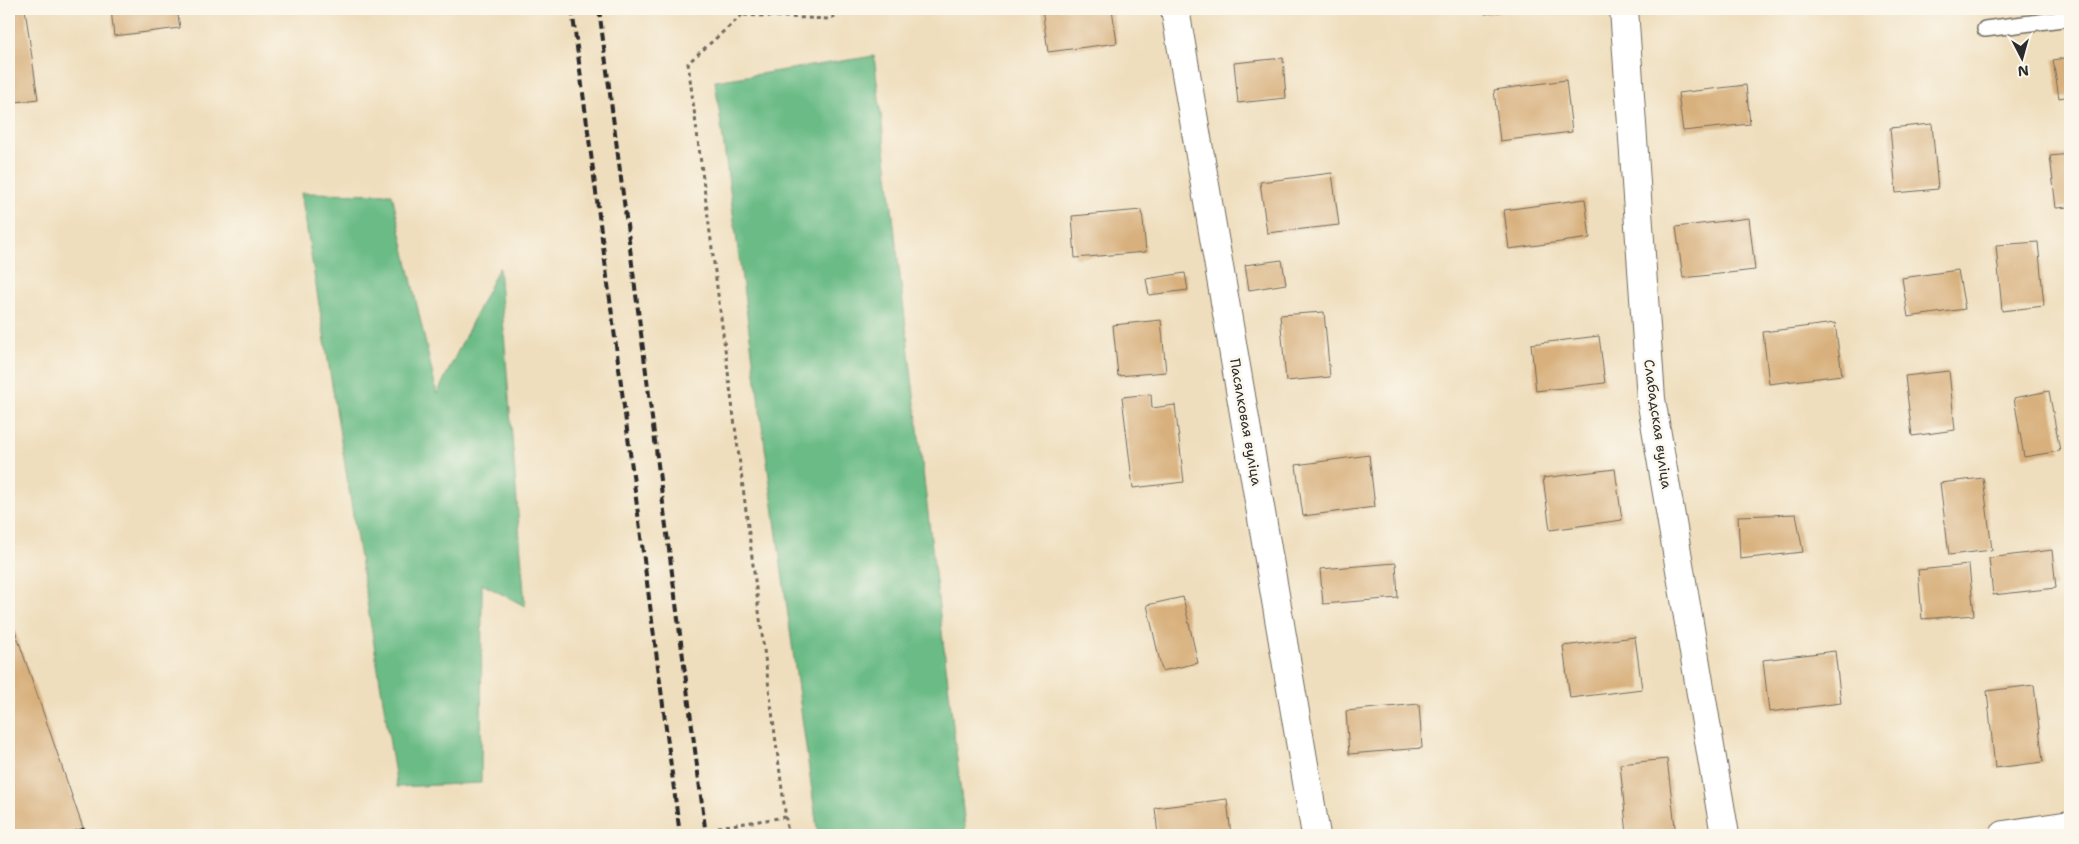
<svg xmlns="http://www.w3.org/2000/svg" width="2079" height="844" font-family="'Shantell Sans',sans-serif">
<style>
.forest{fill:#6bbb86;stroke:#4b7358}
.building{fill:#d8b07d}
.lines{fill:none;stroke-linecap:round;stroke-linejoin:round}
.lane-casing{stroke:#706a5e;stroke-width:18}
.street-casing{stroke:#706a5e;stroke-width:30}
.path{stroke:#706a5e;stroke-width:3;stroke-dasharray:4 4;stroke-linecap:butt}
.lane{stroke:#fff;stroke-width:15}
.street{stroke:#fff;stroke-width:28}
.rail{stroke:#2b2b2b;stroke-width:4;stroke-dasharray:8 4;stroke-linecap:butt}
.labels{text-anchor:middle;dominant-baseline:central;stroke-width:5;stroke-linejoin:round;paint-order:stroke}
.street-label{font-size:14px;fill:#2b2b2b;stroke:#fbf7ec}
</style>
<rect width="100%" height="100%" fill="#fbf7ec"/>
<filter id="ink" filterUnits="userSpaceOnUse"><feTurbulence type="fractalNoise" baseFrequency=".02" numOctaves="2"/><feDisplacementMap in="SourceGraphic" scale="10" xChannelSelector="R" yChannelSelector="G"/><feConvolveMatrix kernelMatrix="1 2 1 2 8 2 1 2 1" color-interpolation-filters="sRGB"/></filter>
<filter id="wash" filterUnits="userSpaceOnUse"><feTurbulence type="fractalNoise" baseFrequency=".0096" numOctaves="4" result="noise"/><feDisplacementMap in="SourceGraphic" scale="20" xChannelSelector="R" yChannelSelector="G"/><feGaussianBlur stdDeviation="1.12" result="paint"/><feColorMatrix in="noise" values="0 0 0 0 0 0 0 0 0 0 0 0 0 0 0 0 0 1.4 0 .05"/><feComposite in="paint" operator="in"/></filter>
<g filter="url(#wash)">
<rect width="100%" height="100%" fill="#efdebd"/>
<g class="forest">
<path d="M874,56l92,779h-148l-103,-754z"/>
<path d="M301,193l91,1 45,200 62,-127 26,339 -43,-22 -1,199 -84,4z"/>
</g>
<g id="blocks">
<g class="building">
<path d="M9,9h16l13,90 -29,4z"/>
<path d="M111,9h66l3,19 -66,8z"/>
<path d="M1042,9h70l5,34 -69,9z"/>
<path d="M1484,9h30v1l-29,4z"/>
<path d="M2070,57v39l-11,2 -6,-38z"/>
<path d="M1283,58l3,40 -48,5 -4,-40z"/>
<path d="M1566,80l6,52 -72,9 -6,-51z"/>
<path d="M1746,85l4,39 -67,7 -5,-38z"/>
<path d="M1932,124l6,65 -42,4 -6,-65z"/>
<path d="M2070,154v53l-14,1 -6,-52z"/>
<path d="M1332,173l7,52 -72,8 -7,-51z"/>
<path d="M1585,199l5,39 -81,11 -5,-39z"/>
<path d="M1142,210l4,42 -71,6 -3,-42z"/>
<path d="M1749,218l6,52 -72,8 -7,-51z"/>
<path d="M2038,242l6,64 -42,5 -6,-66z"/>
<path d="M1282,260l4,24 -37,6 -4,-25z"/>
<path d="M1958,270l7,39 -57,8 -6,-39z"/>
<path d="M1185,273l3,17 -39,5 -3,-16z"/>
<path d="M1324,312l6,65 -44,4 -6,-66z"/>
<path d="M1161,320l5,52 -48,4 -5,-51z"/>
<path d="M1835,323l7,52 -73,9 -6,-52z"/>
<path d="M1599,336l6,47 -69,8 -5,-47z"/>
<path d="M1949,371l6,59 -43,6 -7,-60z"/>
<path d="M2049,391l11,60 -36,6 -10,-59z"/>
<path d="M1151,394l1,14 23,-3 9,77 -51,6 -11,-91z"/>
<path d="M1369,455l6,52 -72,9 -7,-51z"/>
<path d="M1615,469l7,51 -72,10 -7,-52z"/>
<path d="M1983,478l9,72 -43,5 -9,-72z"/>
<path d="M1796,514l7,38 -63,7 -2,-43z"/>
<path d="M2052,550l4,38 -63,7 -4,-37z"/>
<path d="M1396,563l2,35 -75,6 -3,-35z"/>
<path d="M1969,565l5,50 -52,4 -4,-49z"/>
<path d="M1183,597l15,66 -36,8 -15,-66z"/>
<path d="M9,613l74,215 -22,7h-52z"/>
<path d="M1635,637l7,52 -72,9 -7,-52z"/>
<path d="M1835,651l6,52 -72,9 -6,-52z"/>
<path d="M2034,685l9,77 -48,6 -8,-77z"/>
<path d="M1419,704l3,44 -73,6 -3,-43z"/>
<path d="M1667,759l9,76h-49l-7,-71z"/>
<path d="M1227,799l4,36h-73l-3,-27z"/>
</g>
</g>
</g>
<g filter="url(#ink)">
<use href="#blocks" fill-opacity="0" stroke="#706a5e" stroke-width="1"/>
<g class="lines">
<defs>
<path id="lane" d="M1985,29l85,-11"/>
<g id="street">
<path d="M1175,9l141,826"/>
<path d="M1624,9l27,390 74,436"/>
<path d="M2004,835l66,-10"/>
</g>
</defs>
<use href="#lane" class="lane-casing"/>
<use href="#street" class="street-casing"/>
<g class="path">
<path d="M741,9l1,6 87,4 20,-10"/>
<path d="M742,15l-54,48 100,772"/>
<path d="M718,827l68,-10"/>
</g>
<use href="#lane" class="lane"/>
<use href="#street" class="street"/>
<g class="rail">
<path d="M572,9l108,826"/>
<path d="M599,9l107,826"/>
<path d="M83,828l2,7"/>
</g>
</g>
</g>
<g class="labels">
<g class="street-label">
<text transform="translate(1246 422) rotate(80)">Пасялковая вуліца</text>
<text transform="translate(1658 424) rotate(82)">Слабадская вуліца</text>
</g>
</g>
<rect width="2079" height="844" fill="none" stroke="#fbf7ec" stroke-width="30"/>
<g transform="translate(2022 58) rotate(174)" stroke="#fbf7ec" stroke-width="4" paint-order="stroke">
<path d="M0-4L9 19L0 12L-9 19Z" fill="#2b2b2b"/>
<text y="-8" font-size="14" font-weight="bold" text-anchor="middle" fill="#2b2b2b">N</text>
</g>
</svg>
